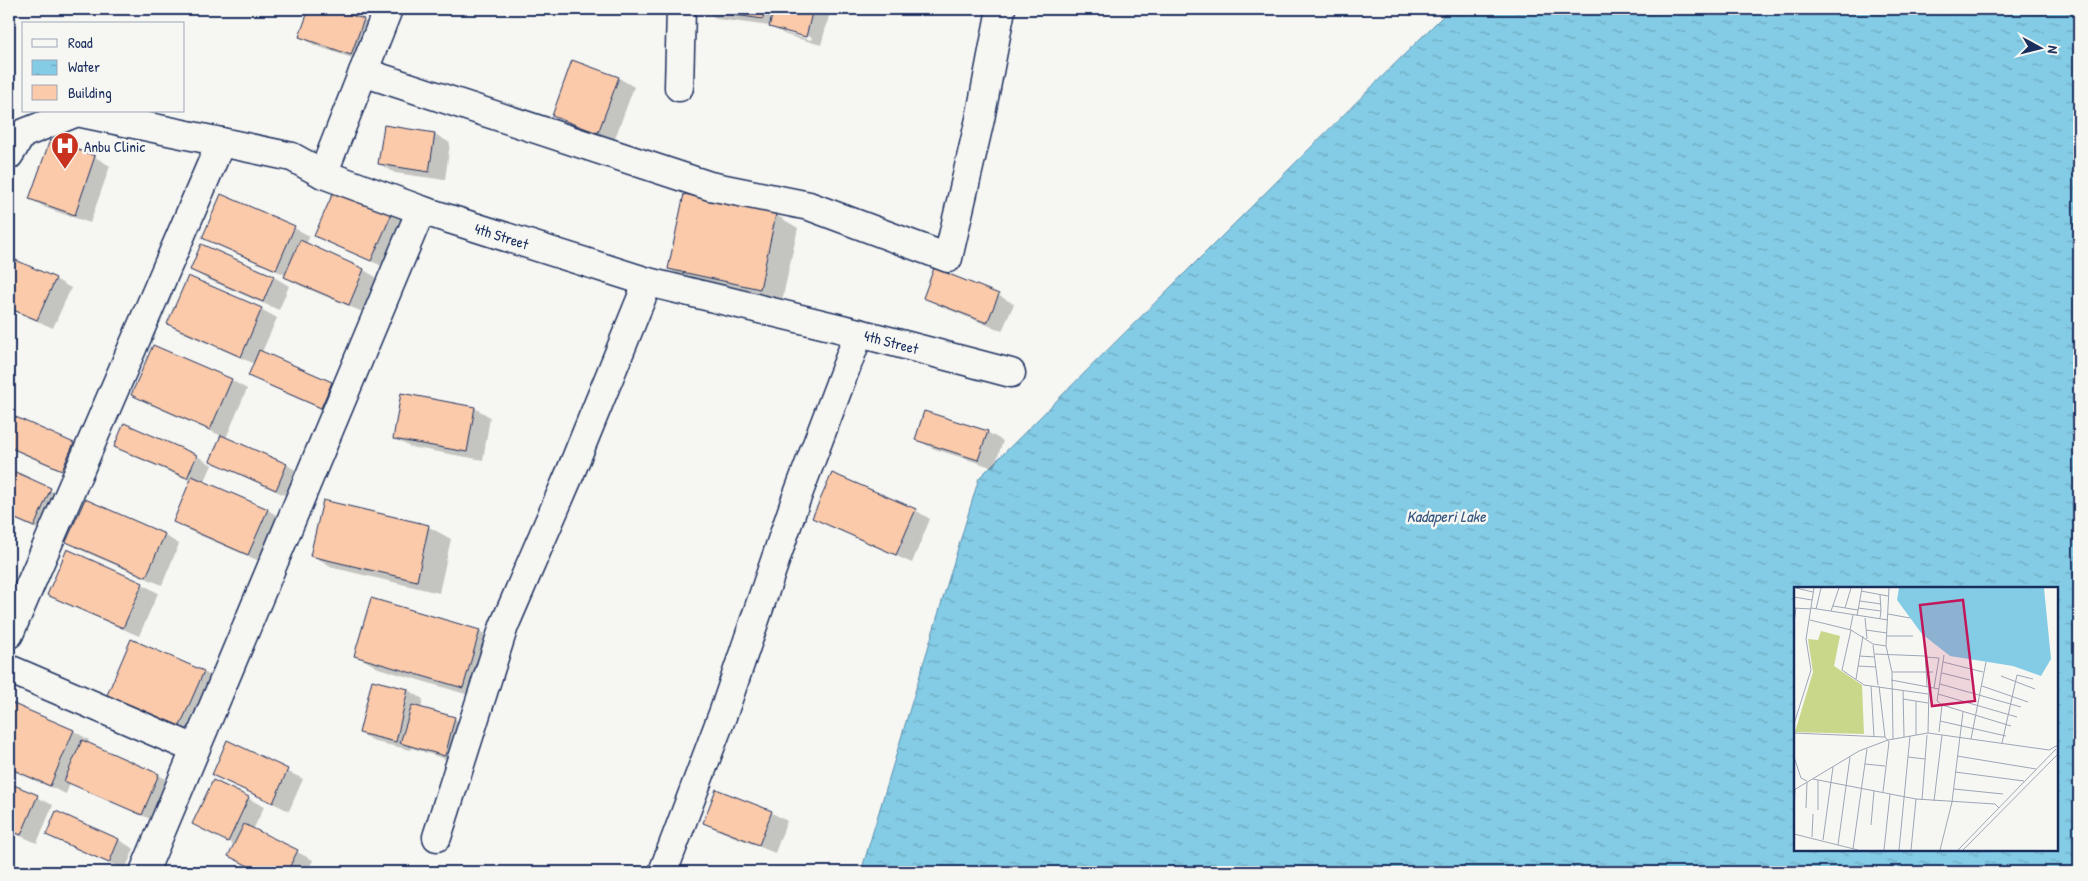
<svg xmlns="http://www.w3.org/2000/svg" width="2088" height="881" font-family="'Patrick Hand',sans-serif">
<style>
.water{fill:url(#water-ripples);stroke:#5a8daf;fill-rule:evenodd}
.shadow{fill:#0003;fill-rule:evenodd}
.building{fill:#fbcaaa;stroke:#1b2f5e}
.lines{fill:none;stroke-linecap:round;stroke-linejoin:round}
.street-casing{stroke:#1b2f5e;stroke-width:31}
.street{stroke:#f6f6f2;stroke-width:28}
.labels{text-anchor:middle;dominant-baseline:central;stroke-width:5;stroke-linejoin:round;paint-order:stroke}
.poi-label{font-size:15px;fill:#1b2f5e;stroke:#f6f6f2;text-anchor:start}
.street-label{font-size:15px;fill:#1b2f5e;stroke:#f6f6f2}
.water-label{font-size:16px;font-style:italic;fill:#355680;stroke:#f6f6f2}
.inset-road{fill:none;stroke:#9ea6b7;stroke-width:1}
.view{fill:#c2185b;fill-opacity:0.15;stroke:#c2185b;stroke-width:2.5}
.inset-edge{fill:none;stroke:#1b2f5e;stroke-width:2.5}
</style>
<defs>
<pattern id="water-ripples" width="26" height="14" patternUnits="userSpaceOnUse" patternTransform="scale(1.25)"><rect width="26" height="14" fill="#84cce5"/><path d="M2 4q2-2 4 0t4 0M15 11q2-2 4 0t4 0" fill="none" stroke="#6ba6bd"/></pattern>
</defs>
<rect width="100%" height="100%" fill="#f6f6f2"/>
<filter id="ink" filterUnits="userSpaceOnUse"><feTurbulence type="fractalNoise" baseFrequency=".02" numOctaves="2"/><feDisplacementMap in="SourceGraphic" scale="10" xChannelSelector="R" yChannelSelector="G"/><feConvolveMatrix kernelMatrix="1 2 1 2 8 2 1 2 1" color-interpolation-filters="sRGB"/></filter>
<g filter="url(#ink)">
<path class="water" d="M1450,9h629v863h-1218l118,-394zM1796,588h261v262h-261z"/>
<g class="shadow">
<path d="M310,9h18l35,11 16,9 -12,34 -51,-17 -15,-9z"/>
<path d="M702,9h129l-10,36 -35,-10 -16,-9 -53,-7zM785,30l27,7 -1,3 -26,-7z"/>
<path d="M573,62l46,16 15,9 -20,54 -45,-17 -16,-9z"/>
<path d="M385,127l50,7 15,9 -5,37 -50,-7 -15,-9z"/>
<path d="M95,157l15,9 -20,57 -44,-15 -15,-9z"/>
<path d="M392,212l16,9 -21,47 -56,-24 -15,-9z"/>
<path d="M776,215l22,13 -16,73 -90,-19 -23,-13z"/>
<path d="M294,228l16,8 -4,8 58,26 15,9 -14,34 -64,-27 -16,-9 1,-2 -67,-29 -15,-8z"/>
<path d="M202,246l72,31 15,9 -10,24 -72,-31 -16,-9z"/>
<path d="M9,258l46,21 16,9 -18,40 -44,-19z"/>
<path d="M998,295l16,9 -12,27 -62,-25 -16,-9z"/>
<path d="M261,309l16,9 -15,34 70,31 15,9 -10,24 -72,-32 -15,-9 5,-11 -71,-31 -16,-9z"/>
<path d="M231,380l16,9 -21,49 61,27 15,9 -11,24 -64,-29 -16,-8 11,-25 -73,-32 -16,-9z"/>
<path d="M402,394l73,14 15,9 -7,43 -73,-13 -16,-9z"/>
<path d="M9,416l64,28 16,9 -11,25 -69,-30z"/>
<path d="M124,425l73,31 15,9 -8,18 64,27 15,9 -19,44 -74,-32 -16,-9 17,-41 -60,-26 -16,-9z"/>
<path d="M987,432l16,9 -9,27 -62,-20 -16,-9z"/>
<path d="M9,471l57,27 -16,37 -41,-18z"/>
<path d="M324,501l105,26 22,12 -12,54 -105,-25 -22,-13z"/>
<path d="M915,510l15,9 -18,44 -83,-37 -15,-9z"/>
<path d="M164,535l15,9 -17,41 -79,-34 -15,-9z"/>
<path d="M142,584l16,9 -19,43 -75,-33 -15,-8z"/>
<path d="M479,631l23,13 -16,56 -108,-32 -22,-13z"/>
<path d="M132,641l72,31 15,9 -23,53 -72,-31 -15,-9z"/>
<path d="M408,690l15,9 -2,10 34,10 15,9 -10,36 -48,-16 -1,2 -35,-8 -16,-9z"/>
<path d="M9,703l65,28 15,9 -2,4 72,31 15,9 -17,38 -87,-39 -4,11 -57,-25z"/>
<path d="M228,742l75,37 -14,32 -76,-37z"/>
<path d="M9,784l44,21 -16,38 -28,-12z"/>
<path d="M717,791l55,22 15,8 -12,32 -55,-22 -15,-8z"/>
<path d="M248,798l16,9 -11,23 60,30 -6,12h-46l-16,-8 -10,-19 -42,-21z"/>
<path d="M57,813l62,27 15,9 -9,21 -62,-27 -15,-9z"/>
</g>
<g class="building">
<path d="M309,9h23l32,10 -13,36 -52,-18z"/>
<path d="M701,9h63l-1,10 -63,-9z"/>
<path d="M774,9h39l-7,28 -37,-10z"/>
<path d="M572,60l47,17 -21,56 -46,-17z"/>
<path d="M384,125l51,8 -6,39 -51,-8z"/>
<path d="M50,140l45,16 -20,59 -46,-16z"/>
<path d="M336,186l57,25 -22,50 -57,-25z"/>
<path d="M221,194l74,32 -19,44 -74,-32z"/>
<path d="M684,194l92,20 -16,75 -92,-20z"/>
<path d="M300,240l64,29 -15,36 -65,-28z"/>
<path d="M201,244l73,32 -11,26 -73,-32z"/>
<path d="M9,257l47,21 -19,42 -28,-12z"/>
<path d="M934,268l65,26 -12,29 -64,-25z"/>
<path d="M188,276l74,32 -21,49 -74,-33z"/>
<path d="M153,345l79,34 -22,51 -79,-35z"/>
<path d="M259,350l73,32 -11,26 -73,-32z"/>
<path d="M401,393l74,14 -8,45 -74,-13z"/>
<path d="M924,411l64,20 -10,29 -63,-20z"/>
<path d="M9,414l65,29 -12,27 -53,-23z"/>
<path d="M124,423l73,32 -10,23 -73,-31z"/>
<path d="M221,435l66,29 -11,26 -66,-29z"/>
<path d="M9,469l42,19 -17,39 -25,-11z"/>
<path d="M832,473l84,36 -20,46 -84,-37z"/>
<path d="M192,476l76,33 -20,46 -75,-33z"/>
<path d="M85,499l80,35 -19,43 -80,-35z"/>
<path d="M323,500l106,25 -12,56 -107,-25z"/>
<path d="M67,549l76,34 -20,45 -76,-33z"/>
<path d="M371,598l109,32 -17,58 -109,-32z"/>
<path d="M131,639l73,32 -24,55 -73,-31z"/>
<path d="M372,680l36,9 -12,53 -37,-9z"/>
<path d="M9,702l65,28 -24,56 -41,-18z"/>
<path d="M412,705l43,12 -10,39 -45,-13z"/>
<path d="M82,740l77,34 -17,41 -78,-34z"/>
<path d="M227,740l61,29 -15,34 -61,-28z"/>
<path d="M213,780l36,17 -21,45 -36,-18z"/>
<path d="M9,783l29,12 -17,40 -12,-5z"/>
<path d="M716,789l56,22 -13,34 -56,-22z"/>
<path d="M56,811l63,28 -10,24 -63,-28z"/>
<path d="M244,824l54,26 -11,22h-26l-33,-16z"/>
</g>
<g class="lines">
<defs>
<g id="street">
<path d="M363,72l347,114 99,20 139,52 32,-139 21,-110"/>
<path d="M679,87l2,-78"/>
<path id="s1" d="M9,155l13,-21 55,-22 144,30 71,15 31,17 98,36 227,72 211,51 152,40"/>
<path d="M323,174l65,-165"/>
<path d="M9,634l212,-492"/>
<path d="M9,669l186,80"/>
<path d="M437,837l67,-211 67,-155 77,-189"/>
<path d="M144,872l277,-662"/>
<path d="M663,872l61,-161 71,-209 64,-169"/>
</g>
</defs>
<use href="#street" class="street-casing"/>
<use href="#street" class="street"/>
</g>
</g>
<defs>
<symbol id="hospital-pin" viewBox="-11 -11 22 30"><path d="M0 17L-7.5 6A9.5 9.5 0 1 1 7.5 6Z" fill="#c8321e" stroke="#f6f6f2"/><path d="M-5-5h3v3.5h4V-5h3V5h-3V1.5h-4V5h-3Z" fill="#fff"/></symbol>
</defs>
<g fill-rule="evenodd">
<use href="#hospital-pin" x="49" y="130" width="32" height="43"/>
</g>
<g class="labels">
<g class="poi-label">
<text x="84" y="146">Anbu Clinic</text>
</g>
<g class="street-label">
<text stroke="none"><textPath href="#s1" startOffset="528">4th Street</textPath></text>
<text stroke="none"><textPath href="#s1" startOffset="932">4th Street</textPath></text>
</g>
<g class="water-label">
<text x="1446" y="516">Kadaperi Lake</text>
</g>
</g>
<g transform="translate(1794 587)">
<rect width="264" height="264" fill="#f6f6f2"/>
<path d="M27,44l19,5 -6,30 28,19 2,49 -69,-2 18,-60 -5,-33 10,1z" fill="#c8d78a"/>
<path d="M105,1h145l7,71 -10,17 -28,-10 -63,-10 -28,-22 -25,-34z" fill="#84cce5"/>
<path class="inset-road" d="M2,1l17,4M95,1l-3,58 6,26 1,67M67,4l27,5M86,8l1,16M0,10l18,3M66,14l21,3M39,19l25,4M0,21l17,1M17,21l77,12M51,21l6,-20M64,21l23,3 -1,7M22,22l5,-21M37,24l8,-23M94,27l22,4M63,29l5,-28M71,31l2,21M16,33l41,10 22,14 13,2M0,36l2,-15M56,43l3,-15M57,43l-9,40 22,15 64,9M72,43l21,3M92,49h27M79,58l5,40M131,64l2,35M81,67l50,2M65,69l16,1M131,70l14,1 -5,30M149,75l40,10M64,79l18,1M98,85h41M148,86l28,7M207,89l34,13M62,92l7,-43M97,93l48,9M146,97l81,23M77,99l3,51M85,99l6,51M188,99l46,16M109,103l1,47M144,107l79,23M109,112l25,4M122,114v34M148,118l69,21M146,134l66,15M0,137l17,-54 -5,-31 8,-51M145,145l3,-27 -5,-4 7,-46M0,146l91,4 4,5 -6,50M134,146l1,-46M177,152l15,-77M208,156l15,-68 16,4M163,169l79,13M0,170l7,21 6,3M114,170l17,2M71,177l20,2M161,185l69,9M19,192l103,20 79,5 4,4M160,202l49,5M0,203l65,-39 29,-11 40,-7 121,17 9,-5M128,213l5,-65M140,214l8,-66M12,221l1,-26M24,223v-30M0,225l1,-23M77,238l3,-34M0,247l64,16M18,250l1,-23M29,253l10,-73M44,258l12,-88M59,262l14,-100M90,263l6,-56M105,263l11,-114M117,263l5,-51M146,263l12,-48 11,-90M164,263l98,-101M169,263l95,-96"/>
<path class="view" d="M169,13l12,101 -43,5 -12,-101z"/>
<rect width="264" height="264" class="inset-edge"/>
</g>
<rect width="2088" height="881" fill="none" stroke="#f6f6f2" stroke-width="30"/>
<rect x="15" y="15" width="2058" height="851" fill="none" stroke="#1b2f5e" stroke-width="2" filter="url(#ink)"/>
<rect x="22" y="22" width="162" height="90" fill="#f6f6f2" stroke="#9ea6b7"/>
<rect x="32" y="39" width="25" height="8" fill="#f6f6f2" stroke="#9ea6b7"/>
<text x="68" y="48" font-size="15" fill="#1b2f5e">Road</text>
<rect x="32" y="60" width="25" height="15" fill="url(#water-ripples)" stroke="#9ea6b7"/>
<text x="68" y="72" font-size="15" fill="#1b2f5e">Water</text>
<rect x="32" y="85" width="25" height="15" fill="#fbcaaa" stroke="#9ea6b7"/>
<text x="68" y="98" font-size="15" fill="#1b2f5e">Building</text>
<g transform="translate(2040 48) rotate(97)" stroke="#f6f6f2" stroke-width="4" paint-order="stroke">
<path d="M0-4L9 19L0 12L-9 19Z" fill="#1b2f5e"/>
<text y="-8" font-size="14" font-weight="bold" text-anchor="middle" fill="#1b2f5e">N</text>
</g>
</svg>
